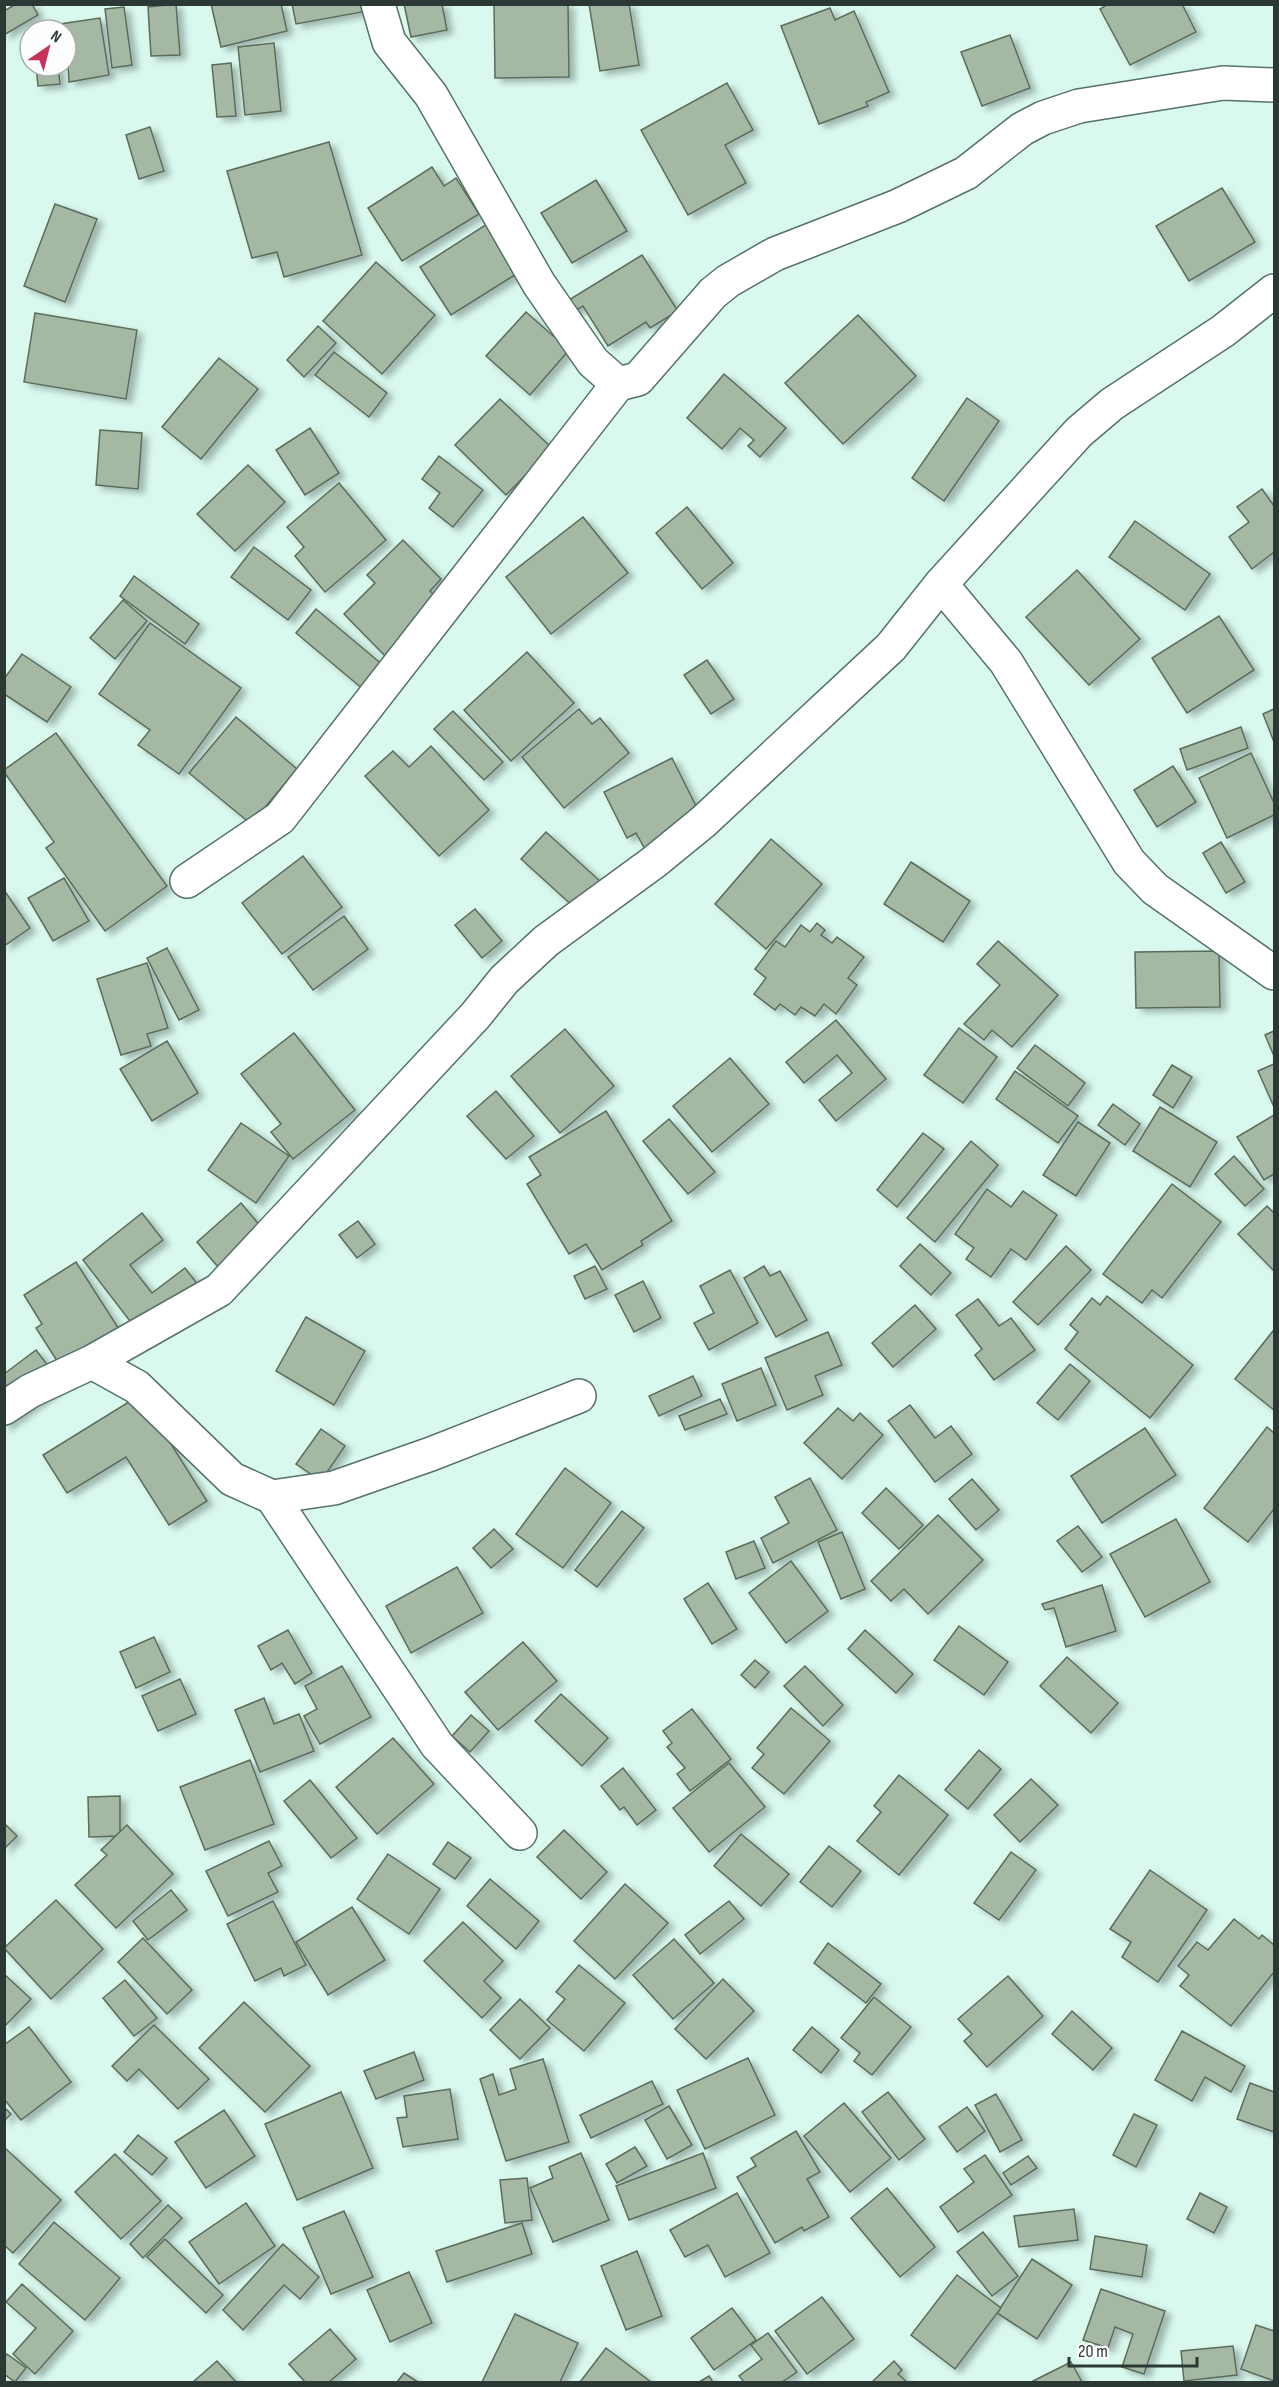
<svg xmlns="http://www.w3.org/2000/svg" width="1279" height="2387" font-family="'Sofia Sans Condensed',sans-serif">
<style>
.building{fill:#a5b8a3;stroke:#5b6c5a;stroke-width:1.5;filter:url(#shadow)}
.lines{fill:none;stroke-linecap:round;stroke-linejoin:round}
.minor-casing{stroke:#56726a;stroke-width:36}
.minor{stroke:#fff;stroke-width:33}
</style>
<defs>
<filter id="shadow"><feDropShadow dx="6" dy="4" stdDeviation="3" flood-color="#0004"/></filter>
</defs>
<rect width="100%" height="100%" fill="#d9f9ef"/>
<g class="building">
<path d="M16,4h16l6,11 -34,20v-24z"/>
<path d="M176,4l4,51 -29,1 -3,-49z"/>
<path d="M211,4h70l6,27 -66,16z"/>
<path d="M292,4h69l1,8 -66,12z"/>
<path d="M404,4h38l5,26 -36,7z"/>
<path d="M494,4h74l1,73 -74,1z"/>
<path d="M589,4h40l10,61 -39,6z"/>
<path d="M1108,4h74l14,28 -66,33 -30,-56z"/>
<path d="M124,7l8,58 -20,3 -7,-59z"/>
<path d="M830,8l5,12 19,-9 35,81 -23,10 2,4 -49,18 -38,-98z"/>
<path d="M100,18l9,57 -40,7 -3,-52h-5l-1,-6z"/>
<path d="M1010,35l20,53 -48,18 -21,-54z"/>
<path d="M274,43l7,68 -36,4 -7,-68z"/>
<path d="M231,63l5,53 -19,1 -5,-52z"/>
<path d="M36,66h22l2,18 -22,2z"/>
<path d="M727,83l26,47 -28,15 21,38 -58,32 -47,-85z"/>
<path d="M150,127l14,44 -25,8 -13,-44z"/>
<path d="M329,142l33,113 -78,22 -7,-25 -25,6 -25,-87z"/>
<path d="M432,167l12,19 12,-8 23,36 -77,47 -34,-53z"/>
<path d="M596,180l31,51 -55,32 -31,-50z"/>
<path d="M1222,188l33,54 -66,39 -33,-55z"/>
<path d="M55,204l42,15 -32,83 -41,-16z"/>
<path d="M487,224l31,49 -67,42 -31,-48z"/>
<path d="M642,255l36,56 -28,17 -4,-6 -38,24 -25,-40 -13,8 -6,-11z"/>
<path d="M376,262l59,53 -53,59 -59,-53z"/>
<path d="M526,312l43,38 -39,45 -44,-39z"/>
<path d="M35,313l102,17 -11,69 -102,-17z"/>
<path d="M858,315l58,61 -73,68 -58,-61z"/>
<path d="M318,326l18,17 -32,34 -17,-17z"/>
<path d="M334,352l53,41 -18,24 -54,-42z"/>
<path d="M219,358l39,31 -57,70 -39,-32z"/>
<path d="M724,374l62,54 -26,29 -12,-11 6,-6 -14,-12 -18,21 -35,-31z"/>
<path d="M967,398l32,23 -55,80 -32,-23z"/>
<path d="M500,399l52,49 -46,47 -51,-50z"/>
<path d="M310,428l29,45 -34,22 -29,-45z"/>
<path d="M100,430l42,3 -4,56 -42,-4z"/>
<path d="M439,456l44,34 -30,37 -24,-19 11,-15 -18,-14z"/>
<path d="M248,465l37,37 -50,49 -38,-37z"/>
<path d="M339,483l47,57 -61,52 -30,-36 9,-9 -17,-20z"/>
<path d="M1262,489l12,17v46l-22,17 -23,-32 20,-15 -12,-15z"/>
<path d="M687,507l46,56 -31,26 -46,-56z"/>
<path d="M583,517l45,56 -77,61 -45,-57z"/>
<path d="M1135,521l75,53 -25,36 -76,-53z"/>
<path d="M403,540l38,39 -11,12 16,16 -56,54 -46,-47 31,-31 -8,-8z"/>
<path d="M254,547l57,43 -23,30 -57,-43z"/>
<path d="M1077,570l63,69 -51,46 -63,-68z"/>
<path d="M134,576l65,48 -14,20 -65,-48z"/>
<path d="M123,600l24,21 -32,38 -25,-21z"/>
<path d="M316,609l68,57 -20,24 -68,-57z"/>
<path d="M1219,616l35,54 -67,43 -35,-55z"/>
<path d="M150,623l91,65 -62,86 -41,-29 12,-15 -51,-36z"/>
<path d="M527,652l47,51 -63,58 -47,-51z"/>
<path d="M22,654l49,33 -24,35 -43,-28v-15z"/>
<path d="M707,660l27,39 -23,15 -27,-39z"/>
<path d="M579,709l13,15 8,-6 29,35 -65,55 -42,-51z"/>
<path d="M1274,709v33l-11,-28z"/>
<path d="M453,711l50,51 -19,18 -50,-51z"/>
<path d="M236,717l61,52 -46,55 -62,-51z"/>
<path d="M1241,727l7,21 -61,22 -7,-21z"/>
<path d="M56,733l111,153 -62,45 -59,-83 8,-6 -50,-70v-2z"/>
<path d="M431,746l58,64 -50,46 -74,-80 28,-25 16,16z"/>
<path d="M1251,753l23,50v12l-47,23 -28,-60z"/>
<path d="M672,758l32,64 -58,29 -10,-18 -9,5 -23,-46z"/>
<path d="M1173,766l23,36 -39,25 -23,-37z"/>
<path d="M546,832l55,50 -25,27 -55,-50z"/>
<path d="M771,839l51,45 -56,65 -51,-45z"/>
<path d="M1221,842l24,40 -19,11 -23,-40z"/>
<path d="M303,856l39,51 -60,47 -40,-51z"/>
<path d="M911,862l59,39 -27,41 -59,-38z"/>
<path d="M64,878l25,43 -36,20 -25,-43z"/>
<path d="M4,890l26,38 -26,18z"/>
<path d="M475,909l27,32 -20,17 -27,-33z"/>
<path d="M344,916l24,33 -55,41 -25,-33z"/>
<path d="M817,923l8,7 -4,5 11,8 5,-6 27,20 -16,21 9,7 -21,29 -12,-10 -9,12 -14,-9 -6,8 -15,-11 -5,6 -21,-16 12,-16 -11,-9 21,-28 9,6 16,-22 9,7z"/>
<path d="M998,941l60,54 -46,52 -20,-17 -8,10 -20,-16 36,-39 -23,-21z"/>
<path d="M167,948l32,62 -20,10 -32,-62z"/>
<path d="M1219,951l1,56 -84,1 -1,-56z"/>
<path d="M147,963l21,65 -21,6 4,12 -30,9 -24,-76z"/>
<path d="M836,1020l50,59 -50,42 -17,-21 33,-27 -15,-18 -33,28 -18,-21z"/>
<path d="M959,1028l38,29 -34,46 -39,-28z"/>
<path d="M565,1029l49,57 -54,47 -49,-57z"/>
<path d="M1274,1031v25l-9,-21z"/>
<path d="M294,1033l61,77 -62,49 -22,-27 10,-8 -40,-50z"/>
<path d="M167,1041l31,52 -46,28 -32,-52z"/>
<path d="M1035,1045l50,38 -17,23 -51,-38z"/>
<path d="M730,1058l39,46 -57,48 -39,-46z"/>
<path d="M1274,1064v43l-16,-36z"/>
<path d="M1172,1065l20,12 -19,31 -20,-13z"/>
<path d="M1015,1071l63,45 -20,27 -62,-44z"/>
<path d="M496,1091l38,45 -28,23 -39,-43z"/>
<path d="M1113,1104l27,20 -15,21 -27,-20z"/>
<path d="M1160,1107l57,35 -27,45 -57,-36z"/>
<path d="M606,1111l66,110 -31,20 2,4 -41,25 -16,-26 -17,10 -42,-70 14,-9 -12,-18z"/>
<path d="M1274,1115v59l-10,6 -27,-43z"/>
<path d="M669,1119l46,53 -27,22 -45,-53z"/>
<path d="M1078,1122l32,21 -34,53 -33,-21z"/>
<path d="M241,1123l48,33 -33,47 -48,-33z"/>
<path d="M923,1133l21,16 -47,58 -20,-17z"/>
<path d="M971,1141l27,24 -63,77 -28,-24z"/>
<path d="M1234,1156l30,33 -19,17 -30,-32z"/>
<path d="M1172,1184l49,38 -59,76 -10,-8 -10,13 -39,-29z"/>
<path d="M987,1189l24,18 12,-16 34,24 -31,45 -15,-11 -20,28 -25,-18 8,-11 -19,-14z"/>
<path d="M241,1203l21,25 -44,39 -21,-25z"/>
<path d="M1267,1206l7,7v58l-36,-37z"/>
<path d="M142,1213l21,27 -33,25 22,28 33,-25 18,23 -60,47 -60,-78z"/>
<path d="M358,1221l17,23 -18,14 -18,-23z"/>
<path d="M920,1244l31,29 -20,22 -31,-29z"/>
<path d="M1066,1246l25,24 -53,55 -25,-23z"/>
<path d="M76,1262l48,75 -58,38 -30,-47 6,-4 -18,-29z"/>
<path d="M595,1266l12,23 -22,10 -11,-23z"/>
<path d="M764,1266l6,10 10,-5 27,49 -31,17 -32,-59z"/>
<path d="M730,1270l28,53 -49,27 -15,-27 20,-10 -14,-27z"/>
<path d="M643,1281l18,37 -27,14 -19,-37z"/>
<path d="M1107,1296l86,69 -43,53 -85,-69 13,-17 -8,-7 22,-27 8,7z"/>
<path d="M978,1299l21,27 12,-8 24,32 -41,30 -19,-25 7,-6 -26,-34z"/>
<path d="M915,1305l21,24 -43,38 -21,-24z"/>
<path d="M306,1317l59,34 -31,54 -58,-34z"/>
<path d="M1273,1331l1,1v78l-39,-31z"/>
<path d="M828,1332l14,33 -27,11 8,19 -36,15 -22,-52z"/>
<path d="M36,1350l26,34 -58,43v-53z"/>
<path d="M1070,1364l20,17 -32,39 -21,-17z"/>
<path d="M761,1368l15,37 -39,16 -15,-37z"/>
<path d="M693,1376l9,20 -43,20 -10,-20z"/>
<path d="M140,1395l67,106 -38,24 -43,-68 -59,36 -24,-38z"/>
<path d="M720,1399l7,15 -42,16 -6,-14z"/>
<path d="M910,1405l25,33 16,-12 21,28 -37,28 -47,-61z"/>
<path d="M838,1408l15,13 7,-8 23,22 -41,44 -38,-36z"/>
<path d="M1267,1427l7,6v76l-26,33 -44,-34z"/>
<path d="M1145,1428l31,47 -74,48 -31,-47z"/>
<path d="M321,1429l24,17 -24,35 -25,-17z"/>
<path d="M565,1468l46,35 -48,65 -47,-34z"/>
<path d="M810,1478l27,52 -64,33 -12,-25 28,-15 -14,-26z"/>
<path d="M972,1479l27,31 -23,20 -27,-31z"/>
<path d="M886,1488l37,37 -24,24 -37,-36z"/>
<path d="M622,1511l22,17 -47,59 -22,-17z"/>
<path d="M938,1515l45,45 -55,54 -24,-25 -13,12 -20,-20z"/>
<path d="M1176,1519l34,63 -65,35 -35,-63z"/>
<path d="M1078,1526l24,31 -20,15 -25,-31z"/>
<path d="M494,1529l19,20 -22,19 -18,-20z"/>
<path d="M842,1532l23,57 -24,10 -23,-57z"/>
<path d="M754,1541l11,27 -29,11 -10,-27z"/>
<path d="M791,1561l37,50 -42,32 -37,-50z"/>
<path d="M457,1567l26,46 -72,40 -25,-47z"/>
<path d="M708,1583l29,46 -25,15 -28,-45z"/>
<path d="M1102,1585l14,46 -50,16 -12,-39 -9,2 -3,-6z"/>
<path d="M959,1626l49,36 -24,33 -50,-35z"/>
<path d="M288,1630l24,43 -17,11 -13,-21 -11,7 -13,-24z"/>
<path d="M865,1630l48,44 -17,19 -48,-44z"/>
<path d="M154,1637l16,35 -34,16 -16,-36z"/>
<path d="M523,1642l34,39 -59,49 -33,-38z"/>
<path d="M1067,1657l51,46 -27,30 -51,-47z"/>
<path d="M755,1660l14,12 -14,16 -14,-13z"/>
<path d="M342,1666l29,51 -51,27 -16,-28 13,-7 -12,-23z"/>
<path d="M805,1666l38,39 -20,21 -39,-40z"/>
<path d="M180,1679l16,35 -38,17 -16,-35z"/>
<path d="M561,1694l47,44 -26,28 -47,-45z"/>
<path d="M264,1698l10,26 25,-10 15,37 -54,21 -25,-62z"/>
<path d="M791,1708l39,33 -46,53 -32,-26 12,-14 -7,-6z"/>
<path d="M692,1709l39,50 -41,32 -13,-17 8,-6 -18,-21 5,-4 -9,-12z"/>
<path d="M471,1715l18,16 -19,21 -18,-16z"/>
<path d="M393,1738l41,46 -57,50 -41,-47z"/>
<path d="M979,1750l22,19 -33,40 -23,-19z"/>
<path d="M250,1760l24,64 -69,26 -25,-63z"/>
<path d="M729,1763l36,44 -56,45 -36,-44z"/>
<path d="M623,1768l33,42 -19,15 -13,-18 -4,3 -19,-24z"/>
<path d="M899,1775l49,40 -49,60 -42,-34 24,-29 -7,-6z"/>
<path d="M1031,1779l27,26 -38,37 -26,-27z"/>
<path d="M310,1780l47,58 -26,20 -47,-57z"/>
<path d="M120,1796v40l-31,1 -1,-40z"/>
<path d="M4,1823l13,13 -13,13z"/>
<path d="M127,1825l46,49 -57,54 -41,-43 32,-30 -6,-5z"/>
<path d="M564,1830l43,42 -26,27 -44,-42z"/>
<path d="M741,1834l48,40 -28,32 -47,-40z"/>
<path d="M269,1841l13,25 -14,7 10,19 -50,24 -22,-45z"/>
<path d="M448,1842l23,16 -16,21 -22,-15z"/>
<path d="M829,1846l32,25 -29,36 -32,-25z"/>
<path d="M1011,1852l25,18 -37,50 -25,-17z"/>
<path d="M388,1854l52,35 -31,45 -52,-35z"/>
<path d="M1150,1870l57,40 -49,72 -36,-25 9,-15 -21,-13z"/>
<path d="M490,1879l49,42 -23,28 -49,-43z"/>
<path d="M625,1884l43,39 -53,56 -41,-38z"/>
<path d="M171,1890l16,20 -39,30 -15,-19z"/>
<path d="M56,1900l47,49 -52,50 -47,-51z"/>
<path d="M273,1901l33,64 -22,11 -3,-8 -26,13 -28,-57z"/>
<path d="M729,1901l15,18 -44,35 -15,-19z"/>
<path d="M352,1907l33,53 -57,35 -32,-53z"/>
<path d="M1234,1919l25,20 3,-4 12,10v27l-43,54 -51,-40 9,-11 -11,-9 19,-24 11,8z"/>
<path d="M463,1922l40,39 -19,20 17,17 -19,20 -58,-57z"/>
<path d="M143,1938l49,52 -25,24 -49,-52z"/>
<path d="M674,1939l40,44 -41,36 -40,-44z"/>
<path d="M828,1943l53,41 -15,19 -52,-40z"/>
<path d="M579,1965l46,38 -41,48 -37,-31 18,-21 -9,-7z"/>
<path d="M4,1974l27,25 -27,28z"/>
<path d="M1008,1976l35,40 -56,51 -23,-26 8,-7 -14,-15z"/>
<path d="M723,1979l31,32 -48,48 -31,-30z"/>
<path d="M125,1980l32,38 -23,18 -31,-38z"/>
<path d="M874,1997l37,30 -39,48 -18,-14 6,-8 -19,-15z"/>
<path d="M520,1999l30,29 -30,31 -30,-29z"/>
<path d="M244,2002l66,64 -45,46 -66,-64z"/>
<path d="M1072,2011l40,37 -19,22 -41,-36z"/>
<path d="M154,2025l55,54 -31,30 -39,-40 -12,12 -15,-15z"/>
<path d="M29,2027l42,55 -50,38 -17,-21v-54z"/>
<path d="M812,2027l27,23 -18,23 -28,-23z"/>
<path d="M1182,2031l63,35 -14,26 -26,-15 -13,24 -37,-21z"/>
<path d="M414,2052l10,28 -48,19 -12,-28z"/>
<path d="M748,2058l27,57 -70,34 -28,-59z"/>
<path d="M543,2059l26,83 -63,19 -26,-82 13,-5 6,21 17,-6 -6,-20z"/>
<path d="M652,2081l11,23 -72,34 -11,-23z"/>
<path d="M1250,2083l24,9v40l-37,-13z"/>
<path d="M450,2089l8,50 -55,8 -6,-29 10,-1 -3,-21z"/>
<path d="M341,2092l32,76 -76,32 -32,-76z"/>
<path d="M888,2092l37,47 -26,21 -37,-48z"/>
<path d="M996,2094l26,46 -22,12 -25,-47z"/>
<path d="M844,2103l47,55 -41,34 -46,-56z"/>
<path d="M669,2106l23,39 -25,14 -22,-39z"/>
<path d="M4,2107l7,7 -7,7z"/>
<path d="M967,2107l18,24 -28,21 -18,-25z"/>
<path d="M224,2110l31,46 -49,32 -31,-46z"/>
<path d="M1134,2114l23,11 -21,42 -23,-12z"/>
<path d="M796,2131l24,41 -13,7 22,38 -25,14 -2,-4 -27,16 -38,-66 19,-11 -5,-8z"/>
<path d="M138,2135l29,23 -15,17 -28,-23z"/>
<path d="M635,2147l12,19 -30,17 -11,-19z"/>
<path d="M5,2148l56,52 -48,53 -9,-8z"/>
<path d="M581,2153l28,67 -56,22 -23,-54 23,-10 -4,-11z"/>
<path d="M703,2153l13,35 -87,32 -13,-34z"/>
<path d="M115,2154l46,47 -40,38 -46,-47z"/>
<path d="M985,2155l27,40 -54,37 -18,-25 34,-25 -10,-13z"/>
<path d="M1028,2156l9,12 -26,17 -8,-12z"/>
<path d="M527,2178l5,42 -27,3 -5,-43z"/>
<path d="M887,2188l48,59 -35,30 -49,-59z"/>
<path d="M737,2193l33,60 -45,24 -17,-32 -23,12 -15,-27z"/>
<path d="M1200,2193l27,14 -13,26 -27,-14z"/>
<path d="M246,2203l29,43 -56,38 -30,-42z"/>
<path d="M168,2205l14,13 -39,40 -13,-14z"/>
<path d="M1074,2209l4,31 -59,7 -5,-31z"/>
<path d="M344,2211l29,66 -42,17 -28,-66z"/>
<path d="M54,2222l66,56 -35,42 -66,-56z"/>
<path d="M522,2223l10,31 -85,28 -11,-31z"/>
<path d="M983,2232l35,44 -26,20 -35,-44z"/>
<path d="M1095,2236l52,9 -5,32 -52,-8z"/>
<path d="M165,2239l58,56 -17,18 -59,-56z"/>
<path d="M283,2244l36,33 -19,22 -16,-14 -41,45 -20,-20z"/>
<path d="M637,2251l25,65 -36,14 -25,-64z"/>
<path d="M1032,2259l40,26 -35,54 -40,-26z"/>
<path d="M409,2272l23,51 -42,19 -23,-52z"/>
<path d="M957,2275l44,33 -46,61 -44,-34z"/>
<path d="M22,2284l51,47 -38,43 -22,-20 23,-26 -30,-26z"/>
<path d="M1101,2289l64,22 -21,63 -22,-7 11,-33 -18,-7 -7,21 -25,-8z"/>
<path d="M822,2297l32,42 -47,35 -32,-43z"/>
<path d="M732,2308l24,32 -42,30 -23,-32z"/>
<path d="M515,2314l63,29 -18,39h-78z"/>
<path d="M1256,2325l18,6v50l-33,-12z"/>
<path d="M330,2329l26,30 -27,23h-24l-16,-18z"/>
<path d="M768,2333l29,39 -15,10h-38l-5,-6 23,-17 -11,-14z"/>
<path d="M1233,2346l4,29 -53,6 -3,-30z"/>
<path d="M606,2348l45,34h-71z"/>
<path d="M7,2354l19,14 -11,14 -11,-8v-16z"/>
<path d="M217,2361l19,21h-43z"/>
<path d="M894,2361l8,9 -4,4 9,8h-35z"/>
<path d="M1071,2362l11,20h-51z"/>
<path d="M404,2373l14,9h-21z"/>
<path d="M709,2376l4,6h-14z"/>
</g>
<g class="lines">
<defs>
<g id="minor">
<path d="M378,4l11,38 42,53 108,189 54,78 25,22 20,-5 75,-86 15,-12 47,-27 123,-48 68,-33 56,-44 21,-11 36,-12 144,-23 51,2"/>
<path d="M941,584l65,78 123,200 26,27 119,84"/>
<path d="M187,881l93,-63 338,-434"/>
<path d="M92,1362l45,25 95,92 40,18 165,248 83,88"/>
<path d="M4,1408l26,-17 62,-29 127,-72 256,-274 29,-36 42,-39 108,-79 49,-40 188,-175 50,-63 138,-152 33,-28 111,-73 51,-40"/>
<path d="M272,1497l62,-9 97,-34 148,-58"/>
</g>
</defs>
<use href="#minor" class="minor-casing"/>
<use href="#minor" class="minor"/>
</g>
<rect width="1279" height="2387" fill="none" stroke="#2c3835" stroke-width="12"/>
<g transform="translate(48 48) rotate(35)"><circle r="28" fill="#fdfdfd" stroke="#a9aead" stroke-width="1.5"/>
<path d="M0-4.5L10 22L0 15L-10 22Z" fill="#c3335a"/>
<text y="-9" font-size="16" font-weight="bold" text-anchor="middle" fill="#2c3835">N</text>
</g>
<path d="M1069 2357v9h128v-9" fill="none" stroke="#2c3835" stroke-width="3"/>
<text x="1078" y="2357" font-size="18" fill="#2c3835" stroke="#fdfdfd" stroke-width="4.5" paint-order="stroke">20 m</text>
</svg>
